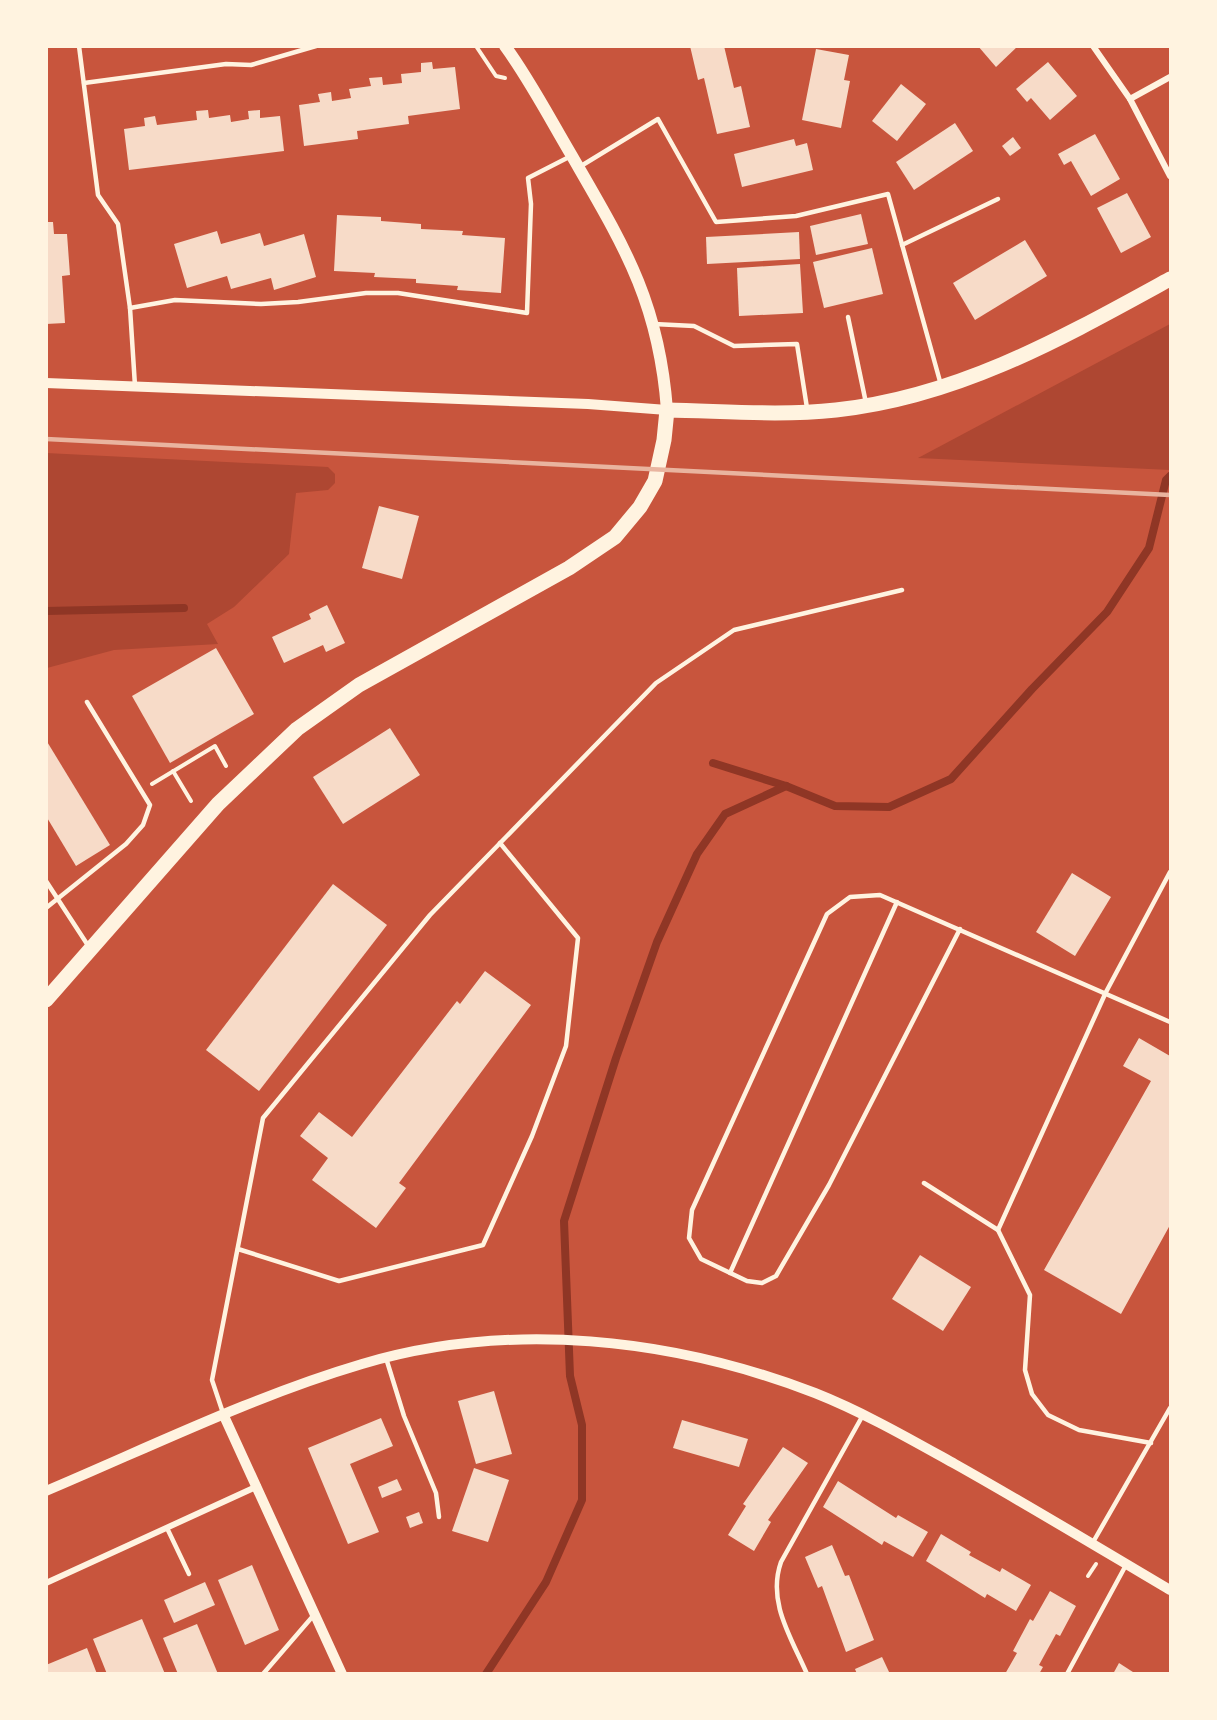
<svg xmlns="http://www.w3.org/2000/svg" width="1217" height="1720" font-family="Arial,sans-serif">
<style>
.green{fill:#ae4732}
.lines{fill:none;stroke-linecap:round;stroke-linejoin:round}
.stream{stroke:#8f3625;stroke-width:8}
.building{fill:#f7dbc8}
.path{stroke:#fff3e0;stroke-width:4}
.service{stroke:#fff3e0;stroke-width:4.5}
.minor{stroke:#fff3e0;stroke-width:6}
.tertiary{stroke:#fff3e0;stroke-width:10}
.secondary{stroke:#fff3e0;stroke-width:12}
.primary{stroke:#fff3e0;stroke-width:15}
.rail{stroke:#e9b49f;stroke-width:4.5}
</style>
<rect width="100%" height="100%" fill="#c8553d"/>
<g class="green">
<path d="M1170,324v146l-252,-12z"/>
<path d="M46,453l282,14 7,7v9l-7,7 -32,3 -7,61 -55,53 -27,17 11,20 -104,6 -67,18z"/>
</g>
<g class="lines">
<g class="stream">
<path d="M46,611l138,-3"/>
<path d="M713,763l73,23 49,20 54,1 62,-28 81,-90 75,-77 42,-64 17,-68 4,-4"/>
<path d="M486,1674l60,-92 36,-82v-75l-12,-49 -6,-155 52,-163 41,-116 40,-88 28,-40 61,-28"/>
</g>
</g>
<g class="building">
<path d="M690,46h34l10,42 7,-2 9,41 -33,7 -13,-56 -6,2z"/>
<path d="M978,46h40l-22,21z"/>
<path d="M816,49l33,6 -5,25 6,1 -9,47 -39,-8z"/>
<path d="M432,62l1,7 22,-2 5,42 -52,7 1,8 -52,7 1,8 -54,7 -5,-41 21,-3 -2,-8 13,-2 1,9 19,-3 -2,-9 22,-3 -2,-8 13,-1 1,8 19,-2 -1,-9 20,-2v-9z"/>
<path d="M1048,62l29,34 -27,24 -19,-22 -4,4 -11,-13z"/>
<path d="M901,84l25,20 -29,37 -25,-20z"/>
<path d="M208,110l1,8 21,-3 1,7 18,-3 -1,-8 12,-1v8l20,-2 4,35 -155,19 -5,-41 21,-3 -1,-8 11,-2 2,9 40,-5 -1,-9z"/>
<path d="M955,123l18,28 -59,39 -18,-28z"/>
<path d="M1095,134l25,45 -29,17 -20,-35 -7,4 -6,-11z"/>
<path d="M1013,137l8,11 -11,8 -8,-10z"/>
<path d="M794,139l2,7 11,-3 6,27 -71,17 -8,-33z"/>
<path d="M1127,193l24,44 -30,16 -24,-45z"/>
<path d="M861,214l7,30 -52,11 -6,-29z"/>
<path d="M337,215l44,2v4l40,3v5l42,2 -1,4 43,3 -4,55 -44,-3 1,-4 -42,-3v-4l-42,-2 1,-4 -41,-2z"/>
<path d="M46,222h7l1,12h13l3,41 -8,1 3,47 -19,1z"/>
<path d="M217,231l4,13 39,-11 4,13 40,-12 12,43 -42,13 -3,-12 -40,11 -4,-13 -40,12 -13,-44z"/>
<path d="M799,232l1,27 -93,5 -1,-27z"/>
<path d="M1025,240l22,36 -72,44 -22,-37z"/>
<path d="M872,248l11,46 -59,14 -11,-46z"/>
<path d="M800,264l3,49 -64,3 -2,-48z"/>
<path d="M379,506l40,10 -17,63 -40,-11z"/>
<path d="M327,605l18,38 -19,9 -3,-7 -39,18 -12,-26 39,-18 -2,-5z"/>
<path d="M216,648l38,66 -84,49 -38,-67z"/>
<path d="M390,728l30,47 -77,49 -30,-47z"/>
<path d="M46,740l64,105 -34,21 -30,-50z"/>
<path d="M1072,873l39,24 -36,59 -39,-24z"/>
<path d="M333,884l54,41 -128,166 -53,-41z"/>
<path d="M485,971l46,34 -132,178 7,5 -30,40 -64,-48 16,-22 -28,-22 19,-24 33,25 105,-136 3,3z"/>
<path d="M1139,1038l31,18v169l-49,89 -77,-44 107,-189 -28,-15z"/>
<path d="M920,1255l51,32 -28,44 -51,-32z"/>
<path d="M494,1391l18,63 -36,10 -18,-63z"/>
<path d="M381,1418l12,28 -43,18 29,68 -31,12 -40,-96z"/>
<path d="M682,1420l66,19 -9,28 -66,-19z"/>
<path d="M783,1447l25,16 -40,57 3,2 -17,29 -26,-16 18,-29 -3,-2z"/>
<path d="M474,1468l35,12 -21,62 -36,-11z"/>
<path d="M397,1479l5,11 -20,8 -4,-11z"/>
<path d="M838,1481l58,37 2,-3 30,17 -15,25 -29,-16 -2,4 -59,-38z"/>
<path d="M419,1512l4,11 -13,5 -4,-11z"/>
<path d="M941,1534l30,18 -2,3 31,17 2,-4 29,17 -15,26 -29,-17 -2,4 -59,-37z"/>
<path d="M832,1545l13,31 4,-1 25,65 -28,12 -24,-66 -4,2 -13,-31z"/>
<path d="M252,1565l27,65 -34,15 -27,-65z"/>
<path d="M205,1582l10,23 -41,18 -10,-23z"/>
<path d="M1050,1591l26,15 -16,30 -4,-2 -17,31 4,2 -4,7h-34l12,-21 -4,-2 17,-32 3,2z"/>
<path d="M142,1619l23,55h-58l-14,-35z"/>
<path d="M197,1624l21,50h-40l-15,-36z"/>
<path d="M87,1648l10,26h-51v-9z"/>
<path d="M882,1657l8,17h-33l-2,-5z"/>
<path d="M1119,1663l17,11h-23z"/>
</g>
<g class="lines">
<g class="path">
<path d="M476,46l20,30 9,2"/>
<path d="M173,771l18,30"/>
<path d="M152,784l63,-38 11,20"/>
<path d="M1088,1576l8,-12"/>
</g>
<g class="service">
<path d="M79,46l19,149 20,29 12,84 5,78"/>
<path d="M84,83l142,-19 25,1 65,-19"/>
<path d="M581,166l77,-47 58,103 80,-6 92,-22 53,191"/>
<path d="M902,245l96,-46"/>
<path d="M130,308l45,-8 86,4 37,-2 68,-9h32l129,20 4,-109 -3,-26 43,-22"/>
<path d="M848,317l18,86"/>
<path d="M654,324l40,2 40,20 63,-2 10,64"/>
<path d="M46,881l43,66"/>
<path d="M46,908l80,-64 17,-19 7,-20 -63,-103"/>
<path d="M960,929l-131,256 -53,91 -14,7 -15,-2 -46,-22 -12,-21 3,-28 135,-296 23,-17 30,-2 290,127"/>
<path d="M924,1183l74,47 32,65 -5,75 7,24 16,21 31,15 72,13"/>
<path d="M998,1230l108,-238 64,-120"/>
<path d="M238,1249l101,32 144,-36 49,-109 34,-90 12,-108 -78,-95"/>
<path d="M730,1273l167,-371"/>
<path d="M386,1358l18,58 32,77 3,24"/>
<path d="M223,1413l-11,-33 51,-262 167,-203 226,-232 78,-53 168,-40"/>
<path d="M167,1528l22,46"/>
<path d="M1092,1544l78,-136"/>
<path d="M263,1674l50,-58"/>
<path d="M807,1674c-16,-37 -40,-72 -26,-112l82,-147"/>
<path d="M1067,1674l59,-109"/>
</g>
<g class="minor">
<path d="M1093,46l37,53 40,77"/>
<path d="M1130,99l40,-22"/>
<path d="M46,1583l212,-97"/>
</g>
<g class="tertiary">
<path d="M46,383l542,21 79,6"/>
<path d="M224,1416l118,258"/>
<path d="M46,1491c104,-44 208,-95 316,-127 148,-44 310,-26 453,29 48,19 95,46 140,71 73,41 144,84 215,126"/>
</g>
<path class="secondary" d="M505,46c25,34 45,73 67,110 52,90 87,146 95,254"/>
<path class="primary" d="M46,1000l172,-196 79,-75 62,-44 210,-117 46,-31 25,-30 15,-26 9,-41 3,-30c57,1 113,6 169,0 123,-13 228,-73 334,-131"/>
<path class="rail" d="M46,439l1124,56"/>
</g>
<rect width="1217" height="1720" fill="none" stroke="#fff3e0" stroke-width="96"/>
</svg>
